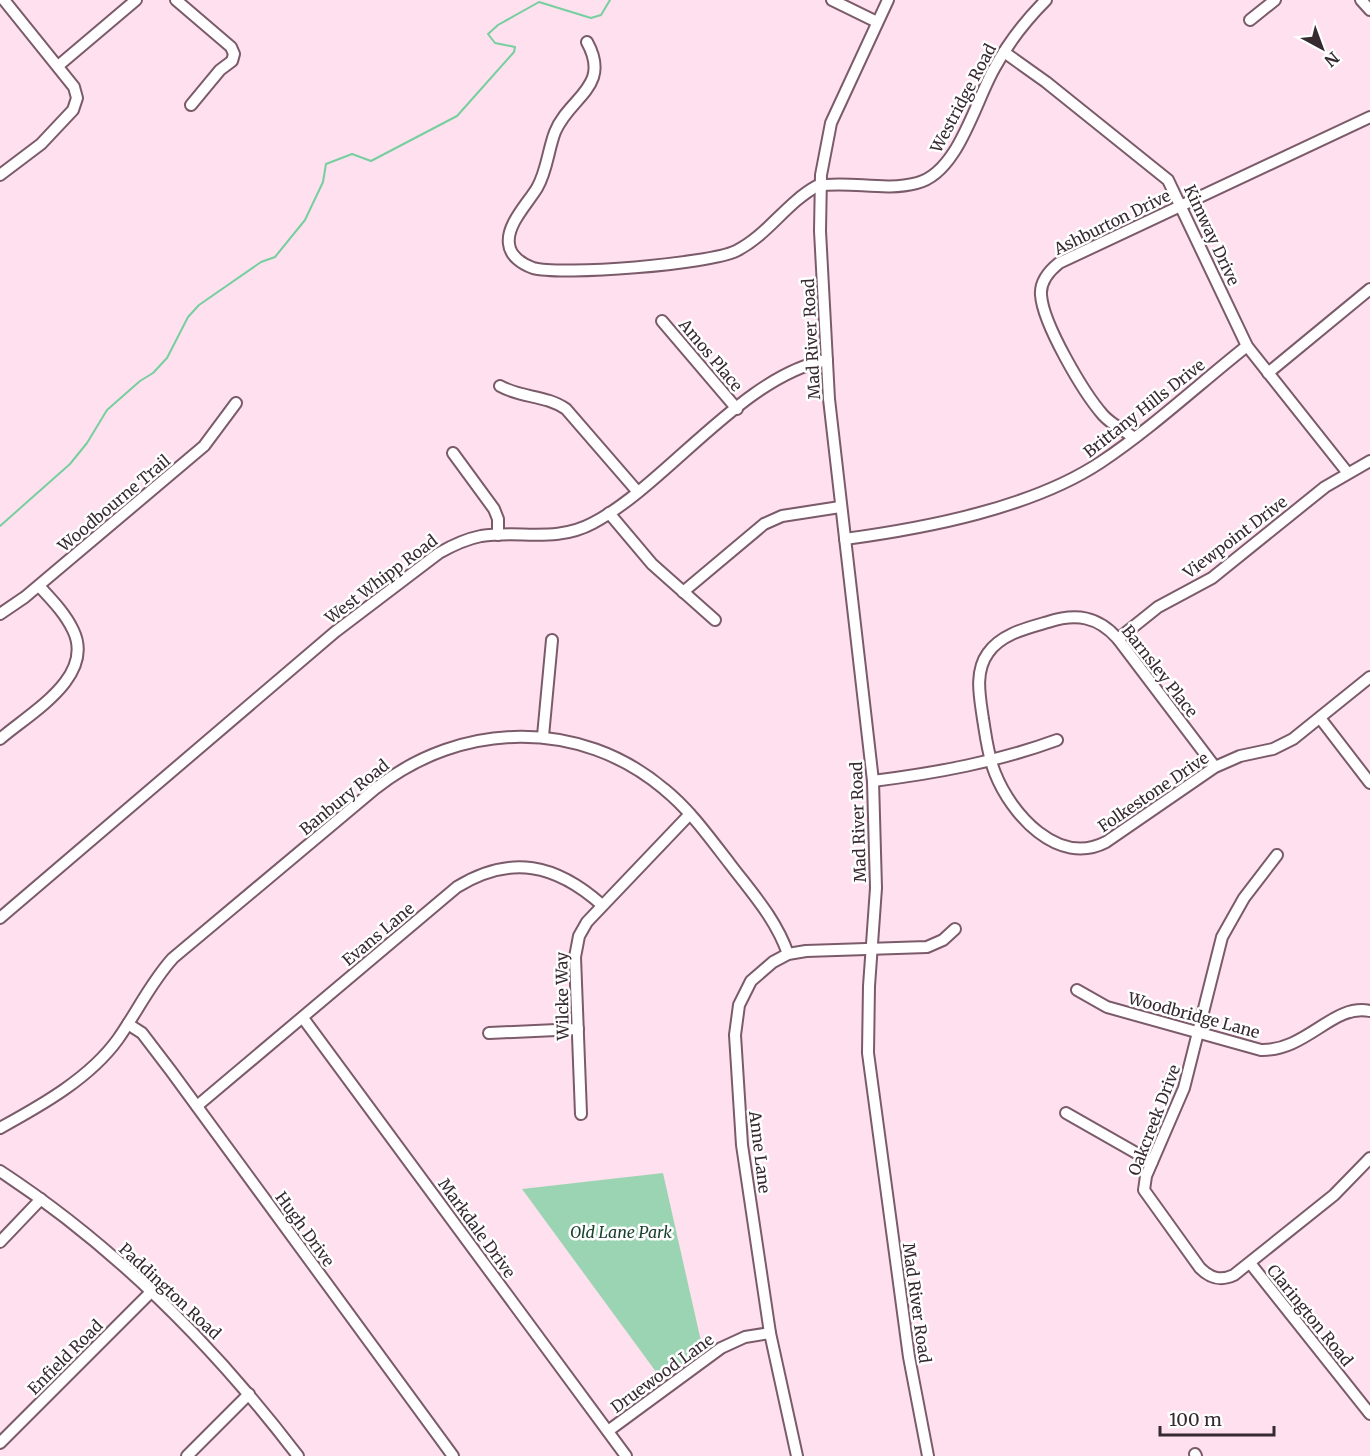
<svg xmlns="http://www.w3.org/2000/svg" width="1370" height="1456" font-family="Merriweather,serif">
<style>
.green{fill:#9bd4b3}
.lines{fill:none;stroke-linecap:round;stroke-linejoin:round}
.stream{stroke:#75cf9f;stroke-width:2}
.minor-casing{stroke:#7b5b6a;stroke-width:14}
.minor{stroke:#fff;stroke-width:10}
.labels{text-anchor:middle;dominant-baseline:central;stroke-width:5;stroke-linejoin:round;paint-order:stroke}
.street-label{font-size:16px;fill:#372930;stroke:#fff}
.park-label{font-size:16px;font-style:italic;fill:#1b422e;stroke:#fff}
</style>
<rect width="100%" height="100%" fill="#fee0ee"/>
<path class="green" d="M663,1173l40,177 -41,30 -140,-191z"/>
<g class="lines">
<path class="stream" d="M0,526l70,-62 17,-21 20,-33 33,-29 13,-8 14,-15 21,-41 11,-12 62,-43 14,-5 30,-37 18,-38 3,-18 26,-10 19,7 86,-45 57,-64 1,-5 -20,-4 -7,-9 10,-9 41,-23 52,16 10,-3 9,-15"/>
<defs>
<g id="minor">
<path d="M176,0l55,47 3,7 -2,7 -12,9 -29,35"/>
<path d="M832,0l45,22"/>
<path d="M888,0l-57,123 -10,52 -1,56 9,168 44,382 3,107 -7,98 -1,67 41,304 19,99"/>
<path d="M1361,0l9,10"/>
<path d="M1250,20l25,-20"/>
<path d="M587,42c25,45 -18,55 -32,90 -7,18 -8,39 -18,56 -9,15 -31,37 -28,56 1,12 13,20 24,24 29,8 176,-4 203,-17 32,-16 50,-48 81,-65 32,-6 67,6 100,-3 41,-10 58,-81 77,-114 14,-26 31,-48 52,-69"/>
<path d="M1004,52l42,30 122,98 79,166 100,126"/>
<path d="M58,66l78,-66"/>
<path d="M0,175l41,-31 32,-34 4,-12 -3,-11 -70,-87"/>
<path d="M662,321l75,88"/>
<path d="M1268,373l102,-84"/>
<path d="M500,386c21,12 46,9 66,23l71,82"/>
<path d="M1133,437c-10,-7 -22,-13 -30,-22 -20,-23 -60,-91 -62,-120 -1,-13 8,-24 18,-32l311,-146"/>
<path d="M453,453l41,56 4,10v16"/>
<path d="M609,513l43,51 63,56"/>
<path d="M845,539c81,-11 187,-31 256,-77 51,-34 98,-78 146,-116"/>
<path d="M683,592l81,-68 18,-8 58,-9"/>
<path d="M0,614l25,-17 179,-151 32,-43"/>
<path d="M1118,639l40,-32 54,-29 113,-91 45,-26"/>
<path d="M1320,718l50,65"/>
<path d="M543,736l9,-96"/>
<path d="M0,739c30,-26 96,-62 73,-109 -8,-17 -22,-31 -34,-44"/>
<path d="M1215,767l-97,-128c-20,-23 -42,-26 -70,-17 -21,6 -47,12 -60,31 -14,19 -8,45 -5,66 3,18 5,37 12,54 16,41 63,94 111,69l109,-75 25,-11 33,-7 20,-10 77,-62"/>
<path d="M873,781c63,-8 124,-19 184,-41"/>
<path d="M1277,855l-33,43 -22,39 -38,151 -38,88 -2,14 56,78c11,11 21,13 34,7l100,-80 36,-37"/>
<path d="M0,918l335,-286 104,-79c14,-8 27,-14 42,-17 39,-6 75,7 112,-13 74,-39 150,-148 234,-163"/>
<path d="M1077,990l30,17 154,43c46,1 72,-47 109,-39"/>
<path d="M303,1018l323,438"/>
<path d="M128,1024l14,9 29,38 282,385"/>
<path d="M489,1033l89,-4"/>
<path d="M197,1106l260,-219c54,-33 99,-23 145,18"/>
<path d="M1066,1113l86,49"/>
<path d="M581,1114l-6,-157 4,-21 8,-14 103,-108"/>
<path d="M0,1128c42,-23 90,-50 118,-89 19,-27 33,-57 55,-81l203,-170c85,-67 204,-70 288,1 26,21 45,48 66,75 22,29 46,55 58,90"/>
<path d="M0,1171c116,76 214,175 298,285"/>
<path d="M0,1242l41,-43"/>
<path d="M1250,1263l120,151"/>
<path d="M608,1431l113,-83 24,-11 25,-4"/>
<path d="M0,1443l151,-151"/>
<path d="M1195,1454l1,2"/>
<path d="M187,1456l62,-62"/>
<path d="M797,1456l-27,-123 -28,-188 -7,-110 4,-30 12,-24 22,-19 15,-8 18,-3 121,-4 16,-7 12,-11"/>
</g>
</defs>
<use href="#minor" class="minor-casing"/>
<use href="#minor" class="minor"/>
</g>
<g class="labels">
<g class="street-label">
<text transform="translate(963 98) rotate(-62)">Westridge Road</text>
<text transform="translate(1112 222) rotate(-26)">Ashburton Drive</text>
<text transform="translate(1212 235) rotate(65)">Kimway Drive</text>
<text transform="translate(811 339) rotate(-93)">Mad River Road</text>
<text transform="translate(711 355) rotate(50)">Amos Place</text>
<text transform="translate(1144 408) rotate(-38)">Brittany Hills Drive</text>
<text transform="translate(114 503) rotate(-40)">Woodbourne Trail</text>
<text transform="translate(1235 537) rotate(-37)">Viewpoint Drive</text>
<text transform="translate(381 579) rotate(-37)">West Whipp Road</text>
<text transform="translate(1160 671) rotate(52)">Barnsley Place</text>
<text transform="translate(1153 792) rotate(-34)">Folkestone Drive</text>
<text transform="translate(344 797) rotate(-39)">Banbury Road</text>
<text transform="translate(858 822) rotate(-92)">Mad River Road</text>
<text transform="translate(378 934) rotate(-40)">Evans Lane</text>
<text transform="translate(562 996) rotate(-91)">Wilcke Way</text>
<text transform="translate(1194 1015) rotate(15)">Woodbridge Lane</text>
<text transform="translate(1154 1120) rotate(-69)">Oakcreek Drive</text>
<text transform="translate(760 1152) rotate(83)">Anne Lane</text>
<text transform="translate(477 1228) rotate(54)">Markdale Drive</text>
<text transform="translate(305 1229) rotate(54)">Hugh Drive</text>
<text transform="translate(170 1291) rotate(43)">Paddington Road</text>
<text transform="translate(917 1303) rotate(82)">Mad River Road</text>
<text transform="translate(1310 1315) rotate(51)">Clarington Road</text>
<text transform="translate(65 1357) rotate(-45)">Enfield Road</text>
<text transform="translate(662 1373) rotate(-36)">Druewood Lane</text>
</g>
<g class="park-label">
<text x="621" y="1232">Old Lane Park</text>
</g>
</g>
<g transform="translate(1322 48) rotate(139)" stroke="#ffffff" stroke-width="4.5" paint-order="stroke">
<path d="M0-4.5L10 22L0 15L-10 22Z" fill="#372930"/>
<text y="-9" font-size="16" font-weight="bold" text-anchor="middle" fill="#372930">N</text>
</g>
<path d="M1160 1426v9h114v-9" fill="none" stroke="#372930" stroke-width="3"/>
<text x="1169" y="1426" font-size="18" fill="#372930" stroke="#ffffff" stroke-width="4.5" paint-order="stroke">100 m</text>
</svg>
